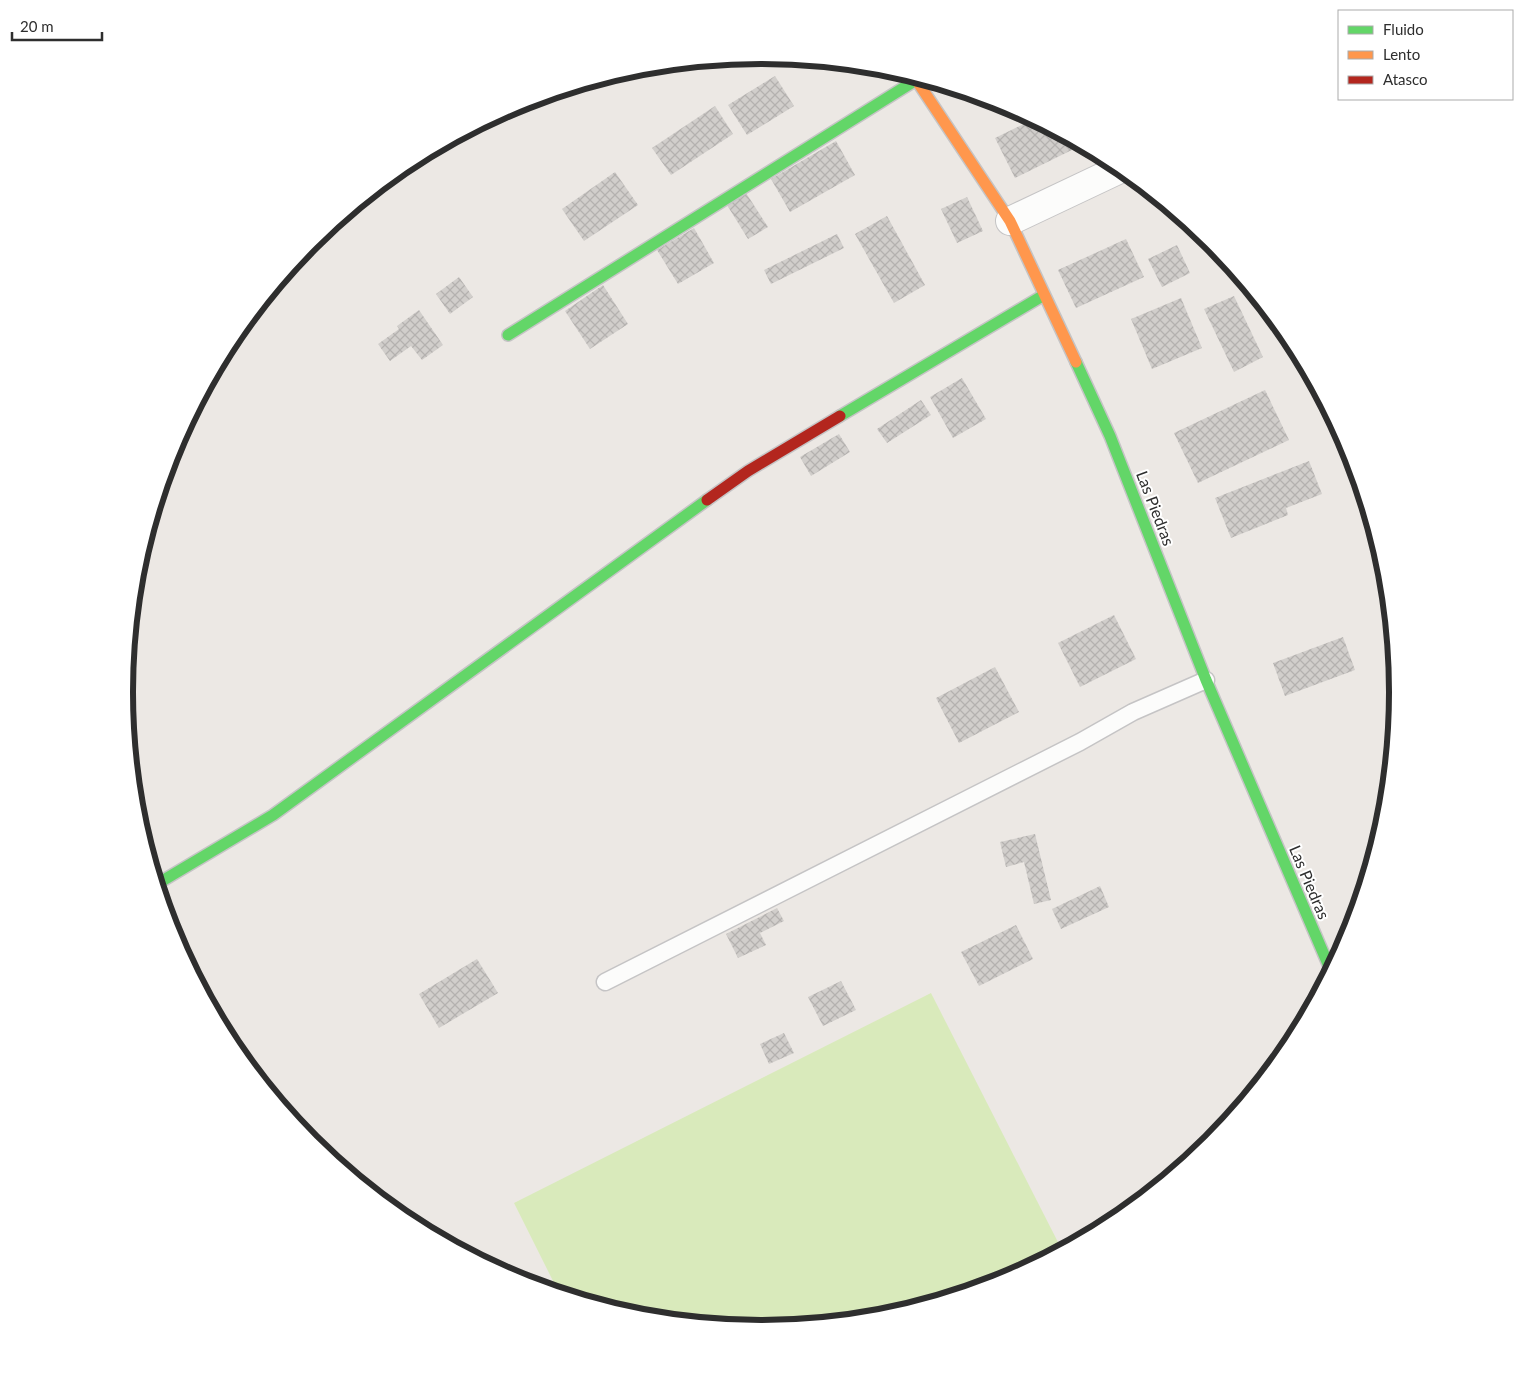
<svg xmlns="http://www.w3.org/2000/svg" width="1523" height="1384" font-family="Lato,sans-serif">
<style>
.pitch{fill:#d9eabb}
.building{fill:url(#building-cross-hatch)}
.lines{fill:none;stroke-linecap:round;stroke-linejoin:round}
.lane-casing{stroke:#c5c4c5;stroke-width:19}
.street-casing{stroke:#c5c4c5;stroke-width:30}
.fast-casing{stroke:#c5c4c5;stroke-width:14}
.slow-casing{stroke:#c5c4c5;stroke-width:14}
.jam-casing{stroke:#c5c4c5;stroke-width:14}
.lane{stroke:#fcfcfb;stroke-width:16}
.street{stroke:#fcfcfb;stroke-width:28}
.fast{stroke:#63d668;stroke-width:11}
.slow{stroke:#ff974d;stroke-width:11}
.jam{stroke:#b3261e;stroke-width:11}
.labels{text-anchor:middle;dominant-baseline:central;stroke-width:4;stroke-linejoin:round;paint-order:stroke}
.street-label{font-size:16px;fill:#2e2e2e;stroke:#fff}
.rim{fill:none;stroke:#2e2e2e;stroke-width:6}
</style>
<defs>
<pattern id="building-cross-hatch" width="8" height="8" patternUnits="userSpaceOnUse" patternTransform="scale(1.25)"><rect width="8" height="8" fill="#d1cecb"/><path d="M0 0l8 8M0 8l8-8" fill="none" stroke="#b4b1af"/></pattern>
</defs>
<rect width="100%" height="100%" fill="#ece8e4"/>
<path class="pitch" d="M931,993l131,257 -57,31 -120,36 -124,12 -124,-12 -78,-24 -45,-90z"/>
<g class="building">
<path d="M775,76l19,30 -47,29 -19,-30z"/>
<path d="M715,106l18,28 -62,41 -19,-27z"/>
<path d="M1034,119l48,26 -67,33 -20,-40z"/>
<path d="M836,141l19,34 -65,37 -19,-33z"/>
<path d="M615,172l23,33 -54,36 -22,-32z"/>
<path d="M746,193l22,34 -20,12 -21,-34z"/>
<path d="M967,197l16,34 -26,12 -16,-34z"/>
<path d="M887,216l38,69 -31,18 -39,-69z"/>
<path d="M694,228l20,35 -36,21 -21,-34z"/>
<path d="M837,234l7,14 -73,36 -7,-14z"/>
<path d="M1126,239l18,38 -68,31 -18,-38z"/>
<path d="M1177,245l13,28 -28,14 -14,-28z"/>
<path d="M459,277l14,20 -23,17 -14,-20z"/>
<path d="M603,285l25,39 -38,25 -25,-38z"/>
<path d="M1234,296l29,61 -29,15 -30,-63z"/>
<path d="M1181,298l21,50 -50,21 -21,-50z"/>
<path d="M419,310l24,35 -21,15 -11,-14 -21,15 -12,-17 21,-15 -2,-3z"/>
<path d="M962,378l24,41 -33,19 -23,-41z"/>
<path d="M1265,390l24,50 -91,43 -24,-50z"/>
<path d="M921,400l10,15 -44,28 -10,-14z"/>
<path d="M839,434l11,18 -39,24 -11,-19z"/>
<path d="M1309,461l13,33 -36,14 2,7 -57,23 -16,-40z"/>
<path d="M1114,615l22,44 -56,28 -22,-44z"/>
<path d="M1343,637l12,33 -70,26 -12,-33z"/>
<path d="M995,667l24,45 -60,31 -23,-45z"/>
<path d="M1035,834l16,66 -17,4 -10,-42 -18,5 -6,-25z"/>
<path d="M1100,886l9,21 -48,22 -9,-20z"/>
<path d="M777,908l7,13 -24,12 6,12 -28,13 -12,-24z"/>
<path d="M1016,925l17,34 -54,27 -18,-34z"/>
<path d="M477,959l21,34 -59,35 -20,-34z"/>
<path d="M841,981l15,29 -33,16 -15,-29z"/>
<path d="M784,1033l10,20 -25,11 -9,-20z"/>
</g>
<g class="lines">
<defs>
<path id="lane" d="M605,982l475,-240 53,-30 73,-32"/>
<path id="street" d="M1010,221l112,-53"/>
<g id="fast">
<path d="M508,335l408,-255"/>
<path d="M1076,362l34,74 96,244 125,291"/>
<path d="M840,416l204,-121"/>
<path d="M157,884l116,-69 434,-315"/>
</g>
<path id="slow" d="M913,75l97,146 66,141"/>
<path id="jam" d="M707,500l41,-29 92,-55"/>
</defs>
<use href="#lane" class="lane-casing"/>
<use href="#street" class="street-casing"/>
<use href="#fast" class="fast-casing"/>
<use href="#slow" class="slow-casing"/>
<use href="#jam" class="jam-casing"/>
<use href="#lane" class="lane"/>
<use href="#street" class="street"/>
<use href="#fast" class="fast"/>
<use href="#slow" class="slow"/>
<use href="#jam" class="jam"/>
</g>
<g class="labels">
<g class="street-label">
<text transform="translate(1156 508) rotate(69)">Las Piedras</text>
<text transform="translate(1310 882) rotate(67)">Las Piedras</text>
</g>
</g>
<path d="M0 0H1523V1384H0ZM133 692a628 628 0 1 1 1256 0a628 628 0 1 1-1256 0Z" fill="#fff" fill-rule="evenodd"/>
<path class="rim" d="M133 692a628 628 0 1 1 1256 0a628 628 0 1 1-1256 0Z"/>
<rect x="1338" y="10" width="175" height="90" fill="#ffffff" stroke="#ababab"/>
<rect x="1348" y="26" width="25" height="8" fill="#63d668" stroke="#ababab"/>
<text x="1383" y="35" font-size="15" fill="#2e2e2e">Fluido</text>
<rect x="1348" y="51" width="25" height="8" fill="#ff974d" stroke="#ababab"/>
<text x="1383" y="60" font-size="15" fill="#2e2e2e">Lento</text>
<rect x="1348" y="76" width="25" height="8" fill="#b3261e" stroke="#ababab"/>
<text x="1383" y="85" font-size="15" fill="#2e2e2e">Atasco</text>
<path d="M12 32v8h90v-8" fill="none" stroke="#2e2e2e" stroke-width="2.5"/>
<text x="20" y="32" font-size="15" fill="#2e2e2e" stroke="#ffffff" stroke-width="4" paint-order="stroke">20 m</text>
</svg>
